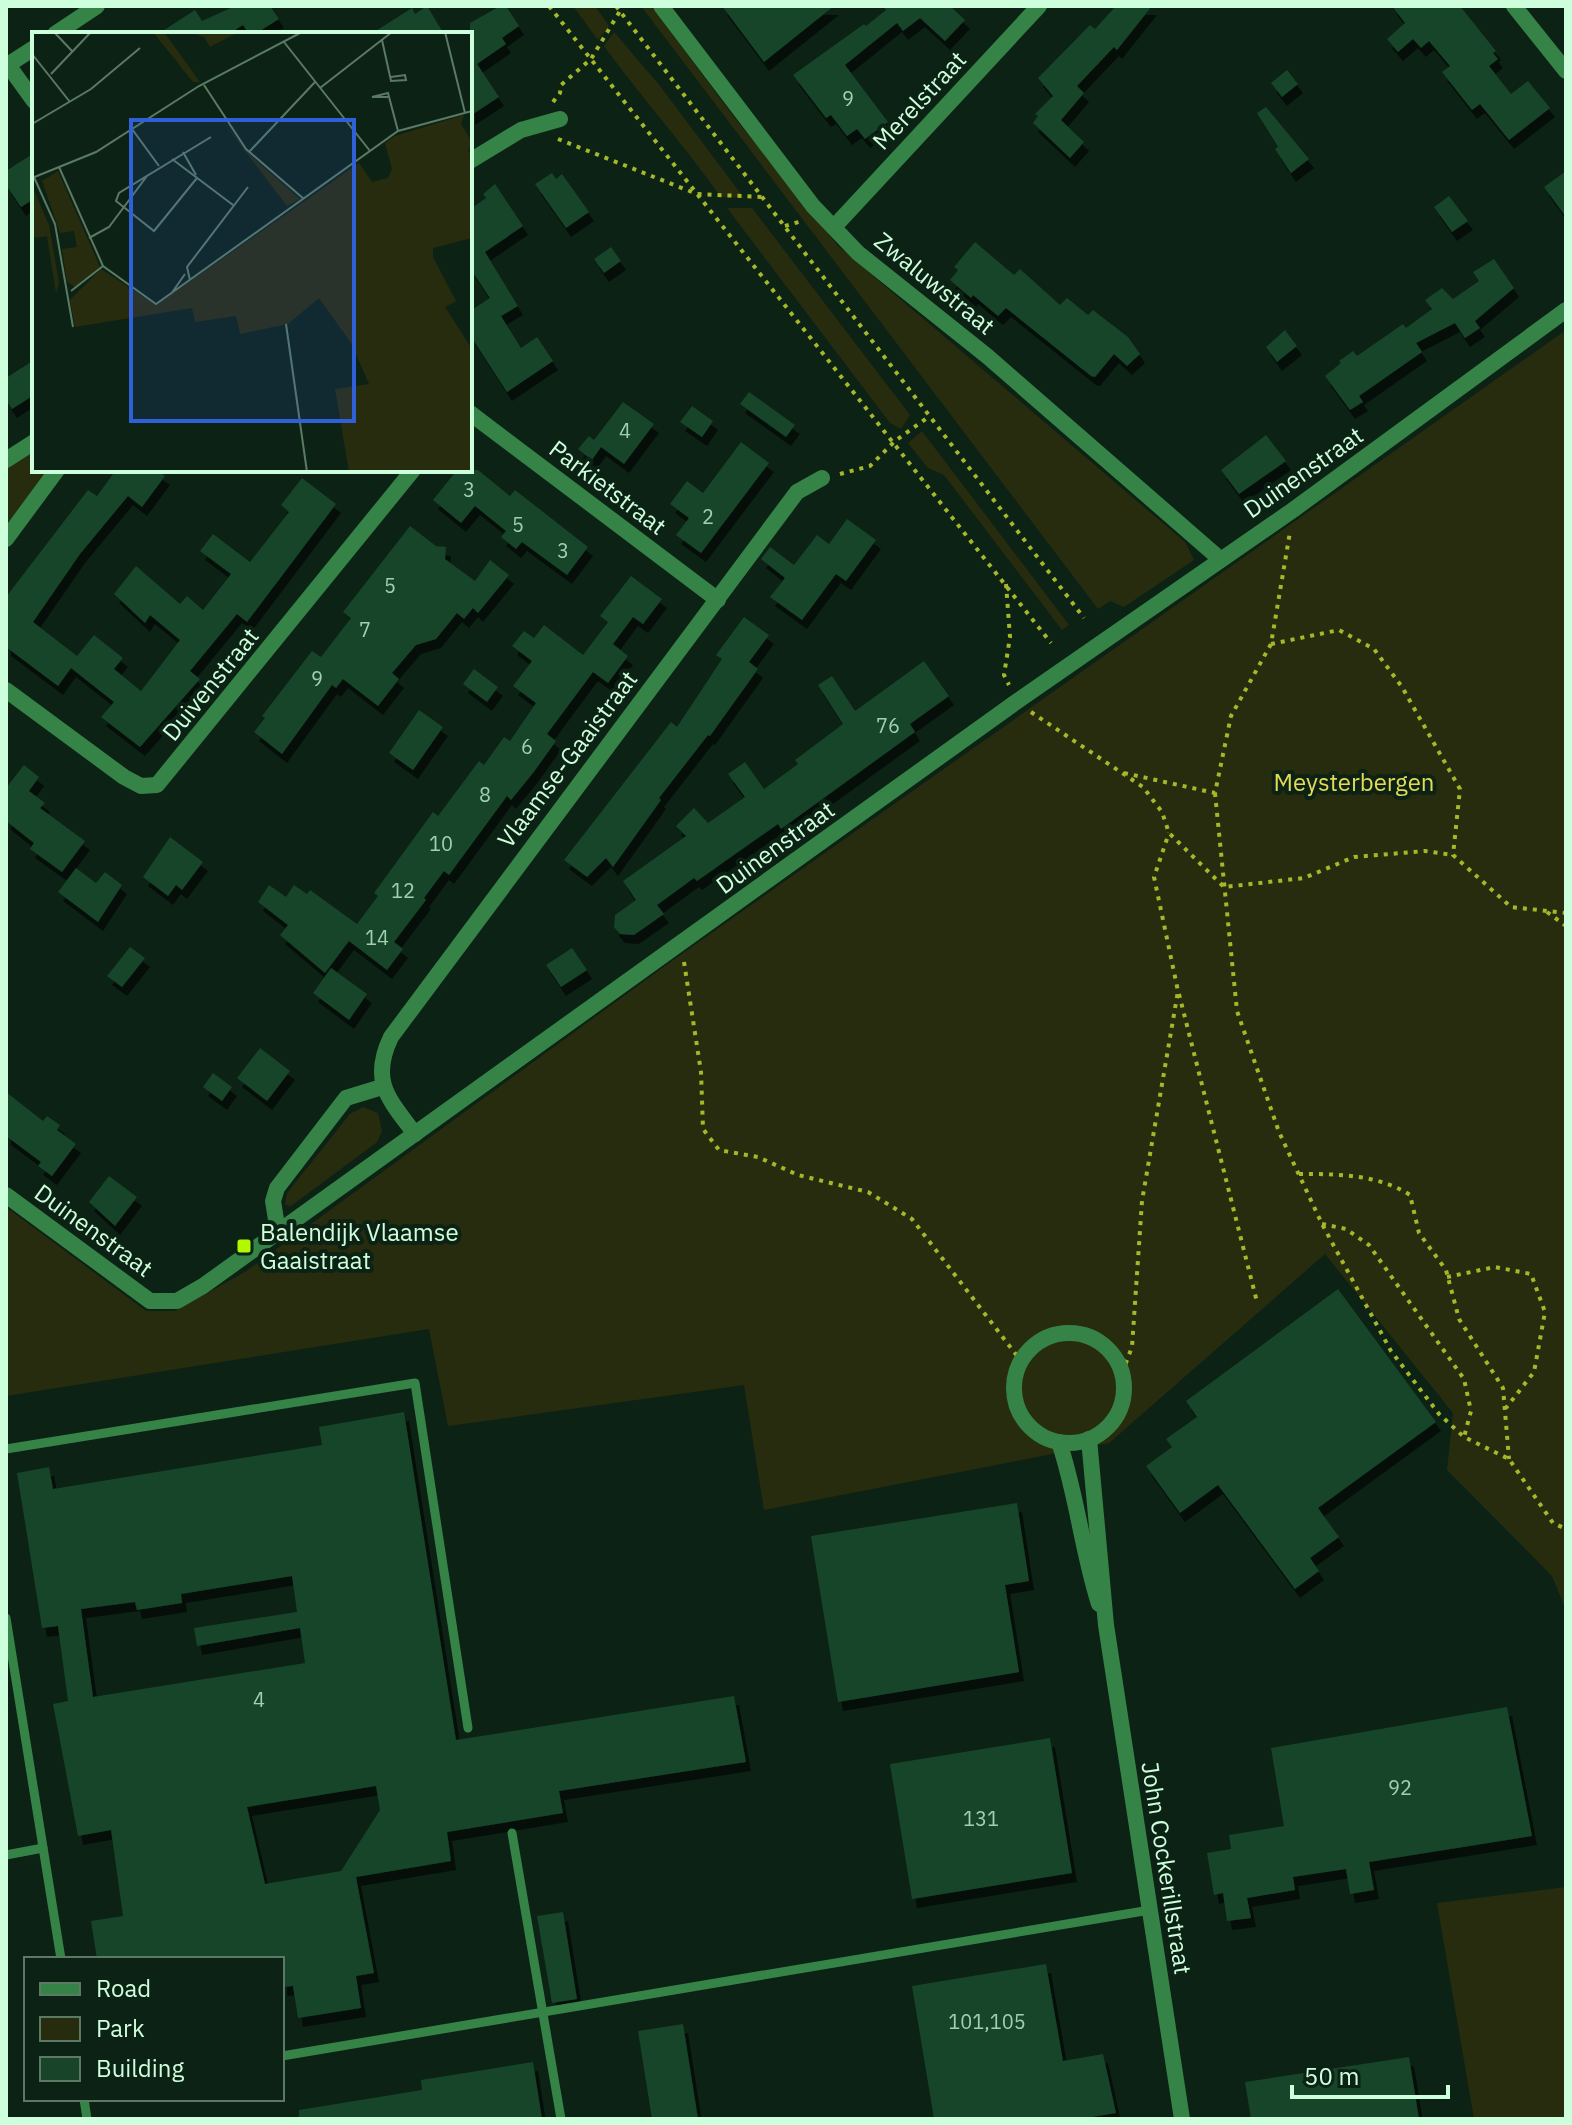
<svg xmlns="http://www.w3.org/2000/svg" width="1572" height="2125" font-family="'IBM Plex Sans',sans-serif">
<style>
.green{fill:#282c0f}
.building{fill:#184429;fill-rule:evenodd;filter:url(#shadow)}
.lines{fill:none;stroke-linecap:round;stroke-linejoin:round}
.path{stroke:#a6b829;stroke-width:4;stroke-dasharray:4 6;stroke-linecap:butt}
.lane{stroke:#358347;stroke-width:9}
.street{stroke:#358347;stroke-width:16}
.poi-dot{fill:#b2f900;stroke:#0c2214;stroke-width:3}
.labels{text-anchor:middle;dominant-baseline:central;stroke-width:8;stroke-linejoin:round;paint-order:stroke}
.number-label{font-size:20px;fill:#a0d0af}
.street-label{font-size:24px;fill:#ceffdc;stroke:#0c2214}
.park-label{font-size:24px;fill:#e4da55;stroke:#0c2214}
.poi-label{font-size:24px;fill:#ceffdc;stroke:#0c2214;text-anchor:start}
.inset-road{fill:none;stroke:#5a7a64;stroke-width:2}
.view{fill:#2f60d8;fill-opacity:0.15;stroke:#2f60d8;stroke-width:4}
.inset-edge{fill:none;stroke:#ceffdc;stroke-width:4}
</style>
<defs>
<filter id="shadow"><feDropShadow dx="5" dy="9" stdDeviation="0" flood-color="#0009"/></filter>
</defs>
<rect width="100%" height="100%" fill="#0c2214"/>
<g class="green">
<path d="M573,6h22l14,20 -11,14z"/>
<path d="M641,6h10l83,111 104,129 347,296 9,18 -70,47 -14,-6 -12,8z"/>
<path d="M614,32l46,54 84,112 -23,-1c-37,-52 -79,-99 -117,-151z"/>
<path d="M727,208h25l158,207 -9,14 -11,-6z"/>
<path d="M1566,330v1280l-14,-34 -105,-106 6,-57 -128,-159 -216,189 -345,67 -20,-125 -296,41 -19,-97 -423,67v-189l140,104h29l70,-39 431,-314z"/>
<path d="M922,431l147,194 -7,5 -118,-155 -16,-7 -20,-25z"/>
<path d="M34,450v20h14l-42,55v-57z"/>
<path d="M363,1107l15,6 4,18 -5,11 -86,64 -6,-1 2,-12 63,-79z"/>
<path d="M1566,1887v232h-92l-37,-216z"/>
</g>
<g class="building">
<path d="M235,6h35l9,13 -24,15h-6l-6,-9 -14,9h-71l37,-24 7,11z"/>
<path d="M427,6l17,28h-73l41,-26 3,6z"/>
<path d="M500,6h6l13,20 -17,12 4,6 -29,20 22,33 -29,19v-93z"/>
<path d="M722,6h112l-70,56z"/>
<path d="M883,6h67l15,14 -20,21 -25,-23 -17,13 -6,-8 -52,42 43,57 -23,17 -8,-10 -10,7 -16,-21 -5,3 -33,-43 71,-51 2,2 20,-16z"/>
<path d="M1116,6h36l-35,44 -3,-3 -37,39 7,7 -23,27 23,22 -14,16 -37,-35 5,-7 -3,-2 18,-18 -15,-18 52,-53 5,4z"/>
<path d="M1392,6h68l36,45 -3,2 5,6 -9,7 22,28 17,-13 22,27 -41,32 -29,-36 -8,6 -30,-38 8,-6 -21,-25 -8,7 -8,-9 -15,13 -11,-13 18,-16z"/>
<path d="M1287,70l11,14 -16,13 -11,-14z"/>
<path d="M1266,107l43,52 -18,14 -16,-24 3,-2 -21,-34z"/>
<path d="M34,153v46l-13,8 -15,-22v-14z"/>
<path d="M1566,171v46l-22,-30z"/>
<path d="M552,173l4,6 6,-5 27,38 -23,16 -31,-44z"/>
<path d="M495,184l28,42 -38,26 33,54 -17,10 20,32 16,-11 16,24 -46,31 -37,-57v-24l20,-13 -20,-30v-59l16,-11 -3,-4z"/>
<path d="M1449,196l19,25 -16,11 -18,-25z"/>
<path d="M975,242l39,33 6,-6 40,36 7,-7 21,17 5,-5 35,27 12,17 -13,12 -13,-12 -19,23 -4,-1 -85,-68 -8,8 -25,-21 -2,3 -21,-18 8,-10 -4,-3z"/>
<path d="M611,247l10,14 -17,12 -10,-14z"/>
<path d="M1494,259l20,29 -39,33 5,7 -15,10 -10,-15 -39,20 6,9 -63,44 4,6 -13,8 -25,-34 16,-13 -2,-2 14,-10 4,5 46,-32 3,4 26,-19 -7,-9 17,-12 11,11 26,-18 -6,-9z"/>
<path d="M1285,330l12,16 -20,16 -11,-15z"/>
<path d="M34,360v35l-22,14 -6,-9v-22z"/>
<path d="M749,392l46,33 -9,12 -46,-33z"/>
<path d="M623,402l31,22 -30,40 -23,-17 -9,13 -14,-11 11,-13 5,4z"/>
<path d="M692,406l21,15 -11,16 -22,-15z"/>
<path d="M1266,435l20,26 -47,33 -18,-24z"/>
<path d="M741,442l28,21 -68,90 -25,-18 13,-17 -19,-14 17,-23 16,12z"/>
<path d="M116,470h40l9,6 -23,31 -14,-11 -48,58 -47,68 44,34 17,-21 29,23 -9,11 27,22 39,-51 -30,-25 -5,8 -31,-29 22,-28 44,38 7,-8 16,14 28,-36 -31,-23 13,-17 37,28 39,-50 -8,-7 21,-27 34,26 -89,118 -10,-8 -47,57 10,8 -60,68 -39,-30 13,-15 -43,-34 -13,18 -52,-39v-50l82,-107 9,6z"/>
<path d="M457,470h21l32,26 5,-6 73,57 -21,28 -45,-33 -6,7 -15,-12 5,-6 -31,-25 -14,17 -28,-23z"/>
<path d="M847,519l29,21 -30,41 -10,-7 -34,46 -32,-23 15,-19 -24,-19 9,-12 24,18 23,-30 12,9z"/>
<path d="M410,526l26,20 10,1 -1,12 30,22 15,-21 19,15 -31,38 -5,-5 -9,11 -7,-6 -21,26 -20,6 -24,28 7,6 -21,27 -35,-27 -7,9 -4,-3 -50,69 -28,-22 11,-14 -3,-2 50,-65 9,6 30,-39 -8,-6z"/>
<path d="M631,576l31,23 -19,25 -10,-7 -20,27 15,12 -20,27 -15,-11 -46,62 9,7 -23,32 -22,27 -4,-4 -58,79 -5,-4 -20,27 2,2 -32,42 9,7 -16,21 -38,-29 -24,32 -45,-38 8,-10 -30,-23 11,-17 17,12 8,-12 13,9 3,-4 47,34 21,-28 -4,-3 59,-81 5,4 41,-55 5,4 20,-28 6,4 26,-38 -23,-17 19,-25 -20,-15 12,-15 10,7 10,-13 39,30 25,-33 -8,-6z"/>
<path d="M744,617l25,18 -20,27 9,7 -48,67 -2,-1 -49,63 2,2 -48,67 -7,-9 -19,19 -23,-17 107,-138 6,5 45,-68 -6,-4z"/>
<path d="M924,661l25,35 -39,28 5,8 -134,97 -3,-5 -81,57 -3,-3 -37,27 7,9 -30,21 -14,-1 -6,-7 1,-12 21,-15 -13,-19 63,-45 -10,-10 18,-18 14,15 37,-26 -17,-23 17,-12 19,27 34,-25 -3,-4 48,-36 -25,-39 14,-9 23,35z"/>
<path d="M474,669l24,18 -11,15 -24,-18z"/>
<path d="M419,710l24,17 -30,43 -24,-17z"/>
<path d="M24,765l15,12 -10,14 16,12 -5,5 45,33 -23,31 -32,-23 4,-6 -28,-22v-33z"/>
<path d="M170,837l33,25 -21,28 -6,-5 -8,11 -25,-19z"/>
<path d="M76,868l20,15 9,-11 17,13 -24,37 -40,-30z"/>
<path d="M130,947l15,11 -23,29 -15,-11z"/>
<path d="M572,948l15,22 -26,17 -15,-22z"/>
<path d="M331,968l36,26 -18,26 -36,-27z"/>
<path d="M260,1048l30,23 -23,30 -30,-23z"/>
<path d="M213,1073l19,14 -10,14 -19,-14z"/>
<path d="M6,1092l37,29 4,-5 13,9 -3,5 19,14 -24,32 -14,-10 3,-4 -35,-26z"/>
<path d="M109,1176l28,21 -22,29 -26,-24z"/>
<path d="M1338,1289l98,133 -118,86 21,29 -29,21 9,13 -24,18 -77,-104 -38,28 -34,-47 26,-19 -6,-8 31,-22 -11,-16z"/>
<path d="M404,1412l52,328 278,-44 12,66 -187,29 4,22 -116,19 4,29 -95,16 18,96 -18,3 5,32 -63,10 -5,-32 -11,1v-28h-185l-6,-38 32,-5 -12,-86 -33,6 -25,-132 15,-3 -10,-75 -16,2 -25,-155 32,-6 4,22 269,-44 -3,-18zM292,1576l5,36 -103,16 3,18 103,-18 5,35 -212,34 -12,-88 54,-7 2,8 45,-7 -1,-9zM376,1786l4,24 -39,61 -76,13 -18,-77z"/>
<path d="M1017,1503l12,78 -24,4 14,87 -181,30 -27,-166z"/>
<path d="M1507,1707l25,129 -163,26 5,28 -24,4 -4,-25 -53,8 2,13 -48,8 4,20 -24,3 -4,-28 -9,2 -7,-42 24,-4 -2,-14 55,-9 -13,-78z"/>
<path d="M1050,1738l22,135 -160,26 -22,-135z"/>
<path d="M563,1912l14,87 -25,4 -15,-87z"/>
<path d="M1046,1964l17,97 40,-7 13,59 -36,6h-146l-22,-133z"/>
<path d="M683,2024l15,95h-46l-14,-88z"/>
<path d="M1409,2057l10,62h-168l-6,-37z"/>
<path d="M533,2062l9,57h-243v-9l123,-20 -1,-10z"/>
</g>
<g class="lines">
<g class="path">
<path d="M549,6l502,637"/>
<path d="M616,6l468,612"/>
<path d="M553,102l7,-9 1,-8 30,-26 32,-53"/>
<path d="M558,139l139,55 65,3"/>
<path d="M785,226l17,-5"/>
<path d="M840,474l30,-8 25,-25 32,-23"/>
<path d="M1006,584l4,53 -6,38 5,10"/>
<path d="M1271,644l68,-14 35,19 28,38 58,102 -7,66 58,52 55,6"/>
<path d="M1031,712l112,75 19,25 7,21 55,54 80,-9 50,-21 71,-6 28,4"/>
<path d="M1124,773l91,20 16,-77 40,-72 19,-112"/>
<path d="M1215,793l22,218 42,121 43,92 69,127 48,63 25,23 45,22 44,64 13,6"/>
<path d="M1547,912l19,14"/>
<path d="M684,962l17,110 2,57 16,21 39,7 40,18 70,17 44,27 109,142"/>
<path d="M1179,994l78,308"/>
<path d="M1299,1174c38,0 78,0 111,21l9,38 27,37 13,49 44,69 6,71"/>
<path d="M1322,1224l24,5 23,16 95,134 7,32 -7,26"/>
<path d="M1447,1277l48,-10 36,7 14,38 -11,60 -28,36"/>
<path d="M1122,1373l10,-26 10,-146 36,-210 -24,-114 15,-44"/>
</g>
<g class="lane">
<path d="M6,1449l409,-66 53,345"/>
<path d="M6,1618l55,341"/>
<path d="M512,1833l49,286"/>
<path d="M6,1855l37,-7"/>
<path d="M282,2056l868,-146"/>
<path d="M84,2099l3,20"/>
</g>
<g class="street">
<path d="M661,6l152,200 45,47 129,103 233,203"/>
<path d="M1514,6l52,65"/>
<path d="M55,34l42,-28"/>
<path d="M8,65l26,36"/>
<path d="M6,66l28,-18"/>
<path d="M470,161l51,-31 39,-11"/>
<path d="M834,227l205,-221"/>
<path d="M470,413l248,187"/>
<path d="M6,460l28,-18"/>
<path d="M6,539l51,-69"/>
<path d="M6,690l118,87 17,9 16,-1 256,-315"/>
<path d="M415,1134c-27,-36 -45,-53 -24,-97l406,-545 25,-14"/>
<path d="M6,1195l144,106h27l26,-15 813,-584 277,-192 273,-200"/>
<path d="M278,1232l-5,-31 4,-13 69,-90 36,-11"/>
<circle cx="1069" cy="1388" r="55"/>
<path d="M1089,1439l17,186 76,494"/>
<path d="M1059,1442c18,53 23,109 40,162"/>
</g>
</g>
<rect class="poi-dot" x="236" y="1238" width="16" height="16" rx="4"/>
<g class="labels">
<g class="number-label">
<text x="848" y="98">9</text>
<text x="625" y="430">4</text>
<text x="469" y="489">3</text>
<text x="708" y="516">2</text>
<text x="518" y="524">5</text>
<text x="563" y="550">3</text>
<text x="390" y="585">5</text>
<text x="365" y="629">7</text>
<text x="317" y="678">9</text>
<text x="888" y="725">76</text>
<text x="527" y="746">6</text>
<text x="485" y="794">8</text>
<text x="441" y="843">10</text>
<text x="403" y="890">12</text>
<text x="377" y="937">14</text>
<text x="259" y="1699">4</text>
<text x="1400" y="1787">92</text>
<text x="981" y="1818">131</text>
<text x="987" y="2021">101,105</text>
</g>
<g class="street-label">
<text transform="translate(919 100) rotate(-47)">Merelstraat</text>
<text transform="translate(935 283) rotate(39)">Zwaluwstraat</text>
<text transform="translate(1303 472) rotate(-35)">Duinenstraat</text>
<text transform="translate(608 487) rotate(37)">Parkietstraat</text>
<text transform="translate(210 684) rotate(-51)">Duivenstraat</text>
<text transform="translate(567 759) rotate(-53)">Vlaamse-Gaaistraat</text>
<text transform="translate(775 847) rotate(-36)">Duinenstraat</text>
<text transform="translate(94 1230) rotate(36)">Duinenstraat</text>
<text transform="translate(1167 1868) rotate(81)">John Cockerillstraat</text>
</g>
<g class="park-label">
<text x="1354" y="782">Meysterbergen</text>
</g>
<g class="poi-label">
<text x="260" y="1232">Balendijk Vlaamse<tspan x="260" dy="28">Gaaistraat</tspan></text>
</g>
</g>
<g transform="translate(32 32)">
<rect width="440" height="440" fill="#0c2214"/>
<path d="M121,0h11l36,50h-7zM158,0h49l-29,15 -6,-10zM432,83l-3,9 11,18 -4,10 4,2v84l-39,10v9l23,44 -11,6 27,42v123h-123l-14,-83 34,-5 -18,-41 -32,-45 -31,26 -48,10 -4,-18 -41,6 -3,-14 -117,19 -5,-27 31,-31 55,36 203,-142 13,19 16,-4 4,-9 -7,-26 10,-7zM189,87l29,36 50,44 -13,7zM26,139l42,96 -25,20 -8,-5 -5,-33 15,-2 -3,-16 -14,2 -18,-52zM0,154l17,39 10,58 -3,10 -9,-57 -12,2 -3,-9z" fill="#282c0f"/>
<path class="inset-road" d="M22,0l18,19M413,0l20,81M350,8l9,41 15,-1 -1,-5 -14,2M252,10l86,109M0,22l38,48M19,42l40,-42M172,53l42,64 58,50M288,56l72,-56M356,65h-16l16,-4 10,38M0,92l59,-35 49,-41M100,97l27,37M151,120l13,23M217,120l66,-70M140,127l61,46M27,135l44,99 53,38 242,-173 74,-20M2,145l21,47 18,103M0,146l64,-26 103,-66 103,-54M165,146l-43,53 -38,-30 3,-8 92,-56M57,206l20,-11 38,-51M158,248l-3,-13 61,-80M39,259l32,-25M139,262l14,-20M254,292l21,148"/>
<path class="view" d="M99,88h223v301h-223z"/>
<rect width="440" height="440" class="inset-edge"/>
</g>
<rect width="1572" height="2125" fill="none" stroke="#ceffdc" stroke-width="16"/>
<rect x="24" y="1957" width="260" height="144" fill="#0c2214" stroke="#5a7a64" stroke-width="2"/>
<rect x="40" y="1983" width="40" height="12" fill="#358347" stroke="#5a7a64" stroke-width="2"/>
<text x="96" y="1997" font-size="24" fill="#ceffdc">Road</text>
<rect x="40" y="2017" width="40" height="24" fill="#282c0f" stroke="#5a7a64" stroke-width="2"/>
<text x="96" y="2037" font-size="24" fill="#ceffdc">Park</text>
<rect x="40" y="2057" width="40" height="24" fill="#184429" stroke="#5a7a64" stroke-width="2"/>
<text x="96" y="2077" font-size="24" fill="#ceffdc">Building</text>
<path d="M1292 2085v12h156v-12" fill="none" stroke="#ceffdc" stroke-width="4"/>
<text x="1304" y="2085" font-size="24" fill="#ceffdc" stroke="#0c2214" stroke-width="6" paint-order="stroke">50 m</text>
</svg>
